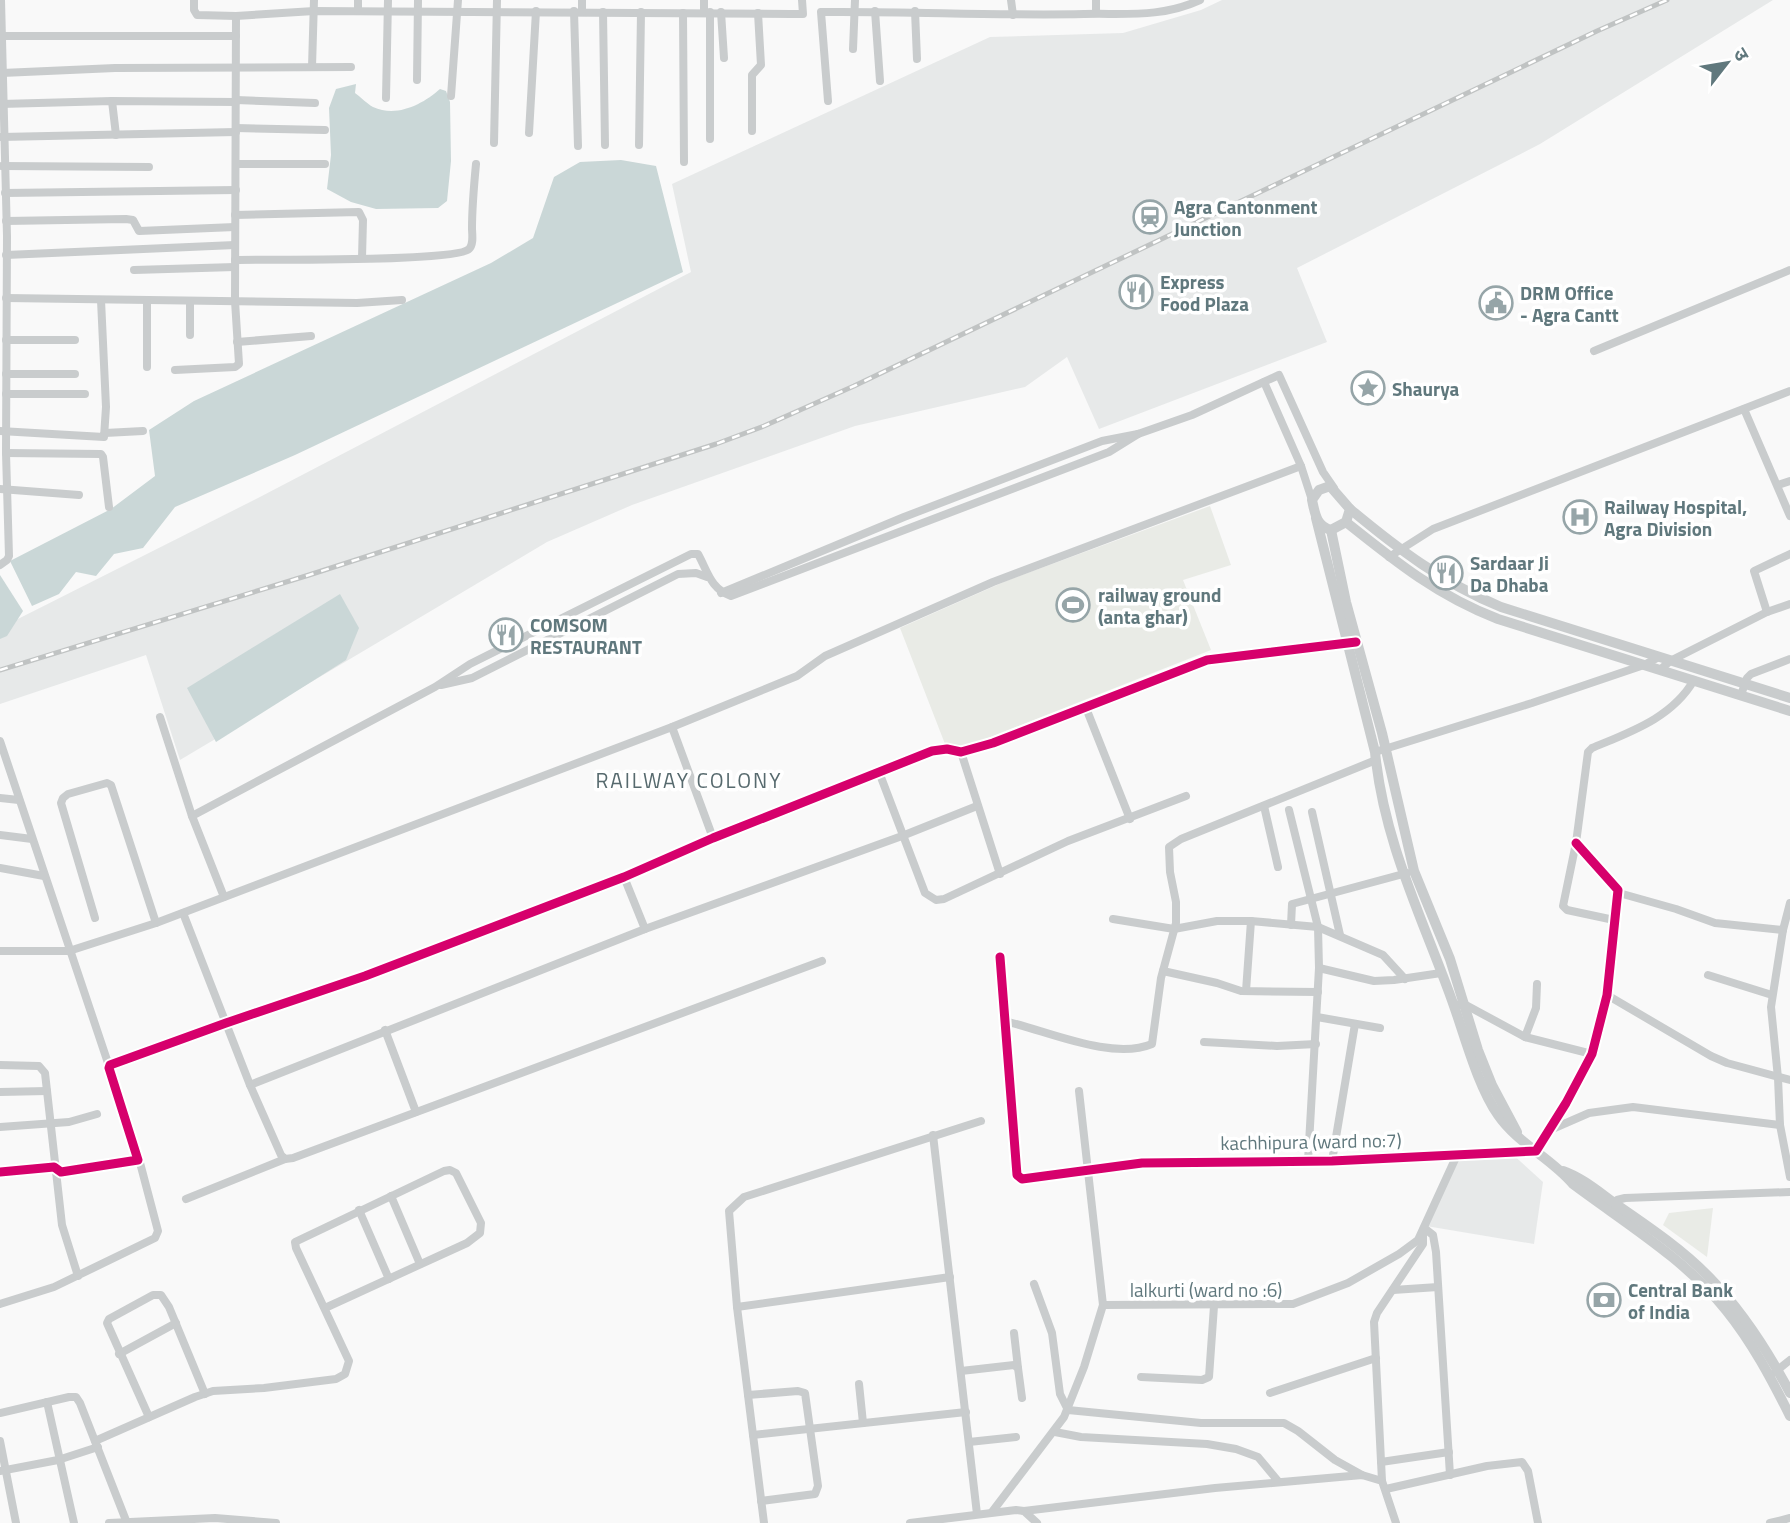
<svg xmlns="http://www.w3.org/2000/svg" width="1790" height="1523" font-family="'Titillium Web','Noto Sans Devanagari',sans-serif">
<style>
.built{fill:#e7e9e9}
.green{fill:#e9ebe6}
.water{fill:#cad7d7}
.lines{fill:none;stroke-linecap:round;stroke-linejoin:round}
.minor{stroke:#c9cccd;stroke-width:8}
.tertiary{stroke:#c9cccd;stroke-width:10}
.rail-casing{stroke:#c0c3c3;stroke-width:5}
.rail{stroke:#fff;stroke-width:2.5;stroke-dasharray:8;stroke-linecap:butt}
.cycleway-casing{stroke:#fff;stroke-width:13}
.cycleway{stroke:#d6006c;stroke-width:9}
.labels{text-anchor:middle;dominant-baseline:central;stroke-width:7;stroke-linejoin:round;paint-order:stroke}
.poi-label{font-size:19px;font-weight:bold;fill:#60787d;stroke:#fff;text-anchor:start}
.street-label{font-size:19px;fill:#60787d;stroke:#fff}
.neighbourhood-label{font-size:21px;letter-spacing:2px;fill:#576a6e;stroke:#fff}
</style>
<rect width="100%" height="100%" fill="#f9f9f9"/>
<g class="built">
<path d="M1222,0h551l-233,144 -243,124 30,74 -228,87 -32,-72 -42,30 -170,39 -223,79 -85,37 -367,218 -34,-105 -146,49v-76l258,-130 433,-226 -19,-88 318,-147 133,-4 78,-23z"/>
<path d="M1510,1152l33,30 -9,62 -108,-18 31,-71z"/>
</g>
<g class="green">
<path d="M1210,506l21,59 -48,15 28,70 -246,97 -20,-3 -45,-116 106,-47z"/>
<path d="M1713,1208l-6,49 -44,-32 6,-12z"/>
</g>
<g class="water">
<path d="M356,84l-1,9c6,4 12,11 18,14 24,11 50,-3 67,-18l6,2 4,11 1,59 -4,40 -9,7 -62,1 -25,-7 -24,-13 4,-34 -2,-47 7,-19z"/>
<path d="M621,160l35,6 27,106 -388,183 -120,52 -32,41 -29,6 -18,22 -20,-4 -17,22 -27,12 -22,-45 101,-52 44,-33 -6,-46 45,-29 297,-138 42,-25 21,-61 26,-15z"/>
<path d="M0,575l23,36 -16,25 -7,3z"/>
<path d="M340,594l19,34 -13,32 -130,82 -29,-54z"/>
</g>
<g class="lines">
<g class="minor">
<path d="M194,0v10l3,5 39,1 78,-5 477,3h12l-1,-14"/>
<path d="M582,0v12"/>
<path d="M1011,0l2,15"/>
<path d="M1096,0v13"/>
<path d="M358,11v-11"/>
<path d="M574,11l4,135"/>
<path d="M875,11l5,70"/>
<path d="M915,11l2,48"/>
<path d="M603,12l2,133"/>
<path d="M704,12v-12"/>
<path d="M721,12l3,46"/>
<path d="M683,13l1,149"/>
<path d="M1,36h235"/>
<path d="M853,49l2,-49"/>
<path d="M312,67l2,-67"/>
<path d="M2,73l113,-5 236,-1"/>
<path d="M417,80l1,-80"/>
<path d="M451,96l7,-96"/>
<path d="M386,98l2,-98"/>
<path d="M236,100l79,3"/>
<path d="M112,101l4,34"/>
<path d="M828,101l-7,-89c88,-1 175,4 263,2 41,-1 77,4 116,-14"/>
<path d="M1,104l111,-3 124,1"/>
<path d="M236,128l89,2"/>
<path d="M752,131v-56l9,-10 -3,-52"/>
<path d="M529,133l7,-122"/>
<path d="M1,137l235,-5"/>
<path d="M710,139v-127"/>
<path d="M494,143l3,-143"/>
<path d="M639,145l2,-133"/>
<path d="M236,164h89"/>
<path d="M2,166l147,1"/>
<path d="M5,193l231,-3"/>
<path d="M235,215l124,-3 4,8 -1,38"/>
<path d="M6,221l120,-2 7,1 6,11 96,-4"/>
<path d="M6,255l229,-10"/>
<path d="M235,260c31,-1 221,2 234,-11 5,-5 3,-15 3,-21 0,-21 2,-43 4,-64"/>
<path d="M134,270l101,-3"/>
<path d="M6,298l351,5 45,-3"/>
<path d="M147,300v67"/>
<path d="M190,301v34"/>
<path d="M6,340h69"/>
<path d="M237,342l74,-6"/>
<path d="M1594,351l196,-81"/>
<path d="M175,370l60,-3 4,-3 -4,-63 1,-285"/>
<path d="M6,374h69"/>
<path d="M1264,382l37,84 11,34"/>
<path d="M6,394h79"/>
<path d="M1744,409l46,107"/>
<path d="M0,431l104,6 2,-30 -5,-107"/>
<path d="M105,433l38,-2"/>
<path d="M6,453l95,1 2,3 6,50"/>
<path d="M1778,485l12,-4"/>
<path d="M0,489l79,6"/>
<path d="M1389,557l44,-28 357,-138"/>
<path d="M0,565l7,-5 2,-4 -3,-103 1,-217 -6,-236"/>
<path d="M721,593l183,-76 198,-76 36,-7 54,-19 87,-40 44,97 11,16"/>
<path d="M1767,612l-13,-41 36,-17"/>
<path d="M1660,670l10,-9 97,-49 23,-8"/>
<path d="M441,685l31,-7 206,-104 18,-1 11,4"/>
<path d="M1741,695l6,-17 4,-4 39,-15"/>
<path d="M1086,708l44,111"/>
<path d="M160,717l32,99 32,81"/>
<path d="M672,727l41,111"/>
<path d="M0,741l109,325"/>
<path d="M961,752l39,122"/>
<path d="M1375,752l157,-49 112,-38 15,-8"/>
<path d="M879,772l46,121 11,7 8,-1 124,-58 118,-45"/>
<path d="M0,798l19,2"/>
<path d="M1264,806l14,61"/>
<path d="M1289,810l29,117 1,41 -11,193"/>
<path d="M1312,812l28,123"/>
<path d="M192,816l243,-129 35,-23 221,-110h7c10,18 12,34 33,42l378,-144 29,-18"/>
<path d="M0,835l32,4"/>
<path d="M0,868l44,8"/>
<path d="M624,877l21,52"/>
<path d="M1619,893l57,16 39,14 68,7"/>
<path d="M1790,903l-7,27 -12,77 7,71 2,47 10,52"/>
<path d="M183,913l67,172 31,70 4,4 8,-1 529,-197"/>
<path d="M95,918l-34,-115 2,-5 5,-4 39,-11 4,2 45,138"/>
<path d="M1113,919l61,10 43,-8h34l67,6 65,28 22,24"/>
<path d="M1614,920l-47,-10 -4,-4 13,-63 12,-91 4,-4c38,-16 80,-30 102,-68"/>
<path d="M1291,925l1,-21 115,-31"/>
<path d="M0,951h69l87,-28 516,-196 125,-51 28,-20 168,-74 308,-116"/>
<path d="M1000,957l17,218 5,4 120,-16 190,-2 204,-10 30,-48 26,-49 15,-59 11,-105 -42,-47"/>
<path d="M1319,968l55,13 20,-1 47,-7"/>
<path d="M1163,971l54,12 24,8 77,1"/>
<path d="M1708,975l64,20"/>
<path d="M1246,991l5,-70"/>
<path d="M1607,995l104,61 16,7 63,17"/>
<path d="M1454,1005l10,-1 61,33 67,17"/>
<path d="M1317,1017l63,11"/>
<path d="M1004,1021c42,9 107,40 148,23l9,-66 15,-55v-21l-6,-30 -1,-25 12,-8 195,-79"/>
<path d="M385,1030l31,82"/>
<path d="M1525,1037l11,-29 1,-24"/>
<path d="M1204,1042l73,4 39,-2"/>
<path d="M0,1065l39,1 6,7 17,152 16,51"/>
<path d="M250,1085l395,-156 257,-93 75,-30"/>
<path d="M0,1092l47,-1"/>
<path d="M0,1127l69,-5 28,-8"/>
<path d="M1550,1130l39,-17 44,-6 147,18"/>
<path d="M933,1135l44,379"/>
<path d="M1332,1161l23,-137"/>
<path d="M0,1172l54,-5 7,5 77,-12 -29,-92 1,-3 116,-42 139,-47 259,-99 89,-39 219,-87 15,-2 14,3 32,-9 214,-83 146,-17"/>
<path d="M391,1196l29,68"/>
<path d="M186,1199l99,-40"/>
<path d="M1611,1206l6,-6 8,-2 165,-6"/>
<path d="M359,1210l30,69"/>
<path d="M1424,1228l9,7 3,17 14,223"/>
<path d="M1034,1284l18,49 8,61 8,16 133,13h83l14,8 37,29 27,15"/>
<path d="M1393,1290l45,-3"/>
<path d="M0,1304l54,-17 101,-49 3,-7 -19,-72"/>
<path d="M1103,1305l190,-1 55,-21 51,-29 19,-14 39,-85"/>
<path d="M737,1307l213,-30"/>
<path d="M1014,1333l4,35"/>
<path d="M119,1354l57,-31"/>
<path d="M961,1371l53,-6 4,3 4,30"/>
<path d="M1775,1372l15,-12"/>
<path d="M1141,1377l61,3 7,-3 5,-71"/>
<path d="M859,1384l4,39"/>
<path d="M1270,1393l106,-35"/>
<path d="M748,1395l50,-4 7,2 13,93 -3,8 -54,7"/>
<path d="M47,1402l27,121"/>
<path d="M0,1413l69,-16h7l4,6 47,120"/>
<path d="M149,1417l-42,-94 2,-4 44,-24h8l8,12 36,87"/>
<path d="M1055,1432l26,5 126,7 29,5 22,8 20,24"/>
<path d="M753,1435l213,-23"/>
<path d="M0,1441l16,82"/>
<path d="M95,1441l100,-44 18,-6 51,-3 72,-9 9,-5 4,-13 -53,-113 -1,-6 149,-71 6,-1 6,3 25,50 -1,10 -13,10 -142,65"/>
<path d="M969,1442l47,-5"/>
<path d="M1381,1462l68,-10"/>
<path d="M0,1471l58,-11 40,-13"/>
<path d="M1382,1481l-8,-159 3,-9 46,-69v-12"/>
<path d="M1386,1489l101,-23 35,-4 6,9 10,52"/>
<path d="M1024,1511l191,-23 147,-13 20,6 14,42"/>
<path d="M992,1512l72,-95 20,-50 19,-62 -24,-214"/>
<path d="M109,1523l106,-5 61,5"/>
<path d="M764,1523l-27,-216 -8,-96 15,-14 237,-76"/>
<path d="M910,1523l106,-13 8,1 13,12"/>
<path d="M1770,1523l20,-5"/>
</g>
<g class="tertiary">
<path d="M1330,486l20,23 -4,13 -15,8c-15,-4 -16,-17 -19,-30l7,-10z"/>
<path d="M1350,509c48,40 93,74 151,98l289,91"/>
<path d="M1316,518l59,234c9,92 49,169 79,254 12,34 24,80 44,109 19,28 53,43 75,69 52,39 112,75 153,126 26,32 46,70 64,106"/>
<path d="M1346,522c50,40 92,74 152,97l292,92"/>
<path d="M1331,530l15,72 36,131 32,138 36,88 28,91 14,35 25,47"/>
<path d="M1563,1171c20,7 37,22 54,34 32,22 66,45 93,73 32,33 59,75 80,115"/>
</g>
<defs>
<path id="rail" d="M0,670l309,-95 407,-131 48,-18 90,-40 743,-355 70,-31"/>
</defs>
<use href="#rail" class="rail-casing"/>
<use href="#rail" class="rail"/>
<defs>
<g id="cycleway">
<path d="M1000,957l17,218 5,4 120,-16 190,-2 204,-10 30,-48 26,-49 15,-59 11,-105 -42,-47"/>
<path d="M0,1172l54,-5 7,5 77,-12 -29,-92 1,-3 116,-42 139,-47 259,-99 89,-39 219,-87 15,-2 14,3 32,-9 214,-83 149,-18"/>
</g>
</defs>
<use href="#cycleway" class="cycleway-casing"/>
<use href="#cycleway" class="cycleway"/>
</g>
<defs>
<symbol id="station-ring" viewBox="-11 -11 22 22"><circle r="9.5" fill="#fff" stroke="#96a5a8" stroke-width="1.5"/><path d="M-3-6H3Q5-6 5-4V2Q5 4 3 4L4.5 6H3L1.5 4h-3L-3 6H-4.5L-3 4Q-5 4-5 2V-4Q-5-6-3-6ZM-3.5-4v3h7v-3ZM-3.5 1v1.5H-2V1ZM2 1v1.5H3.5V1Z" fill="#96a5a8"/></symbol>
<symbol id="restaurant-ring" viewBox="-11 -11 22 22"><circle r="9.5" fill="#fff" stroke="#96a5a8" stroke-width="1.5"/><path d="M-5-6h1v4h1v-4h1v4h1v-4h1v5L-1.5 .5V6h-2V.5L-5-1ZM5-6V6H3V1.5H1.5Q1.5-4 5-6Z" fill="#96a5a8"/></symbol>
<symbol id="civic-ring" viewBox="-11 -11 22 22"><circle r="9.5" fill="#fff" stroke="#96a5a8" stroke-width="1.5"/><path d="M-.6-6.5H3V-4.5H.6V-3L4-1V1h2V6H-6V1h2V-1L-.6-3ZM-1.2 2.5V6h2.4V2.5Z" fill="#96a5a8"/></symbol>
<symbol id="sight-ring" viewBox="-11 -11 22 22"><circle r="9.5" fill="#fff" stroke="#96a5a8" stroke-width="1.5"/><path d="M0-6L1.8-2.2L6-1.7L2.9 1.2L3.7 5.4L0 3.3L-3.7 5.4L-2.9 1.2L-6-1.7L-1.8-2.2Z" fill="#96a5a8"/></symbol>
<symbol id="hospital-ring" viewBox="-11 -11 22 22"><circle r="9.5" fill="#fff" stroke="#96a5a8" stroke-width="1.5"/><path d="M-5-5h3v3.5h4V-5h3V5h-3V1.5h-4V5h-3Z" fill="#96a5a8"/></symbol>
<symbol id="stadium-ring" viewBox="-11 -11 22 22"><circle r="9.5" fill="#fff" stroke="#96a5a8" stroke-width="1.5"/><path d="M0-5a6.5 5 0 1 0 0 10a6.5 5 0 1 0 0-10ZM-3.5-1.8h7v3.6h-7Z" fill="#96a5a8"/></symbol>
<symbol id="bank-ring" viewBox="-11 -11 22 22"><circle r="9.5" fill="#fff" stroke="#96a5a8" stroke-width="1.5"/><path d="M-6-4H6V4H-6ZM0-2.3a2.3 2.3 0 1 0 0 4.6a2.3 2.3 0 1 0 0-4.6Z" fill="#96a5a8"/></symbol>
</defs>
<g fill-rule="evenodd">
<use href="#station-ring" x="1131" y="198" width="38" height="38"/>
<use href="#restaurant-ring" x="1117" y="273" width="38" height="38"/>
<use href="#civic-ring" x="1477" y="284" width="38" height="38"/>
<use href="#sight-ring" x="1349" y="369" width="38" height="38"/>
<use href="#hospital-ring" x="1561" y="498" width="38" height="38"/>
<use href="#restaurant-ring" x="1427" y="554" width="38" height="38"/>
<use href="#stadium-ring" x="1054" y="586" width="38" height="38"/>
<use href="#restaurant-ring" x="487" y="616" width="38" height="38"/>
<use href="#bank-ring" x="1585" y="1281" width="38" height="38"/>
</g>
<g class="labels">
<g class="poi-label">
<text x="1174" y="206">Agra Cantonment<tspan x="1174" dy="22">Junction</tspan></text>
<text x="1160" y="281">Express<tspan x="1160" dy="22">Food Plaza</tspan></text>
<text x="1520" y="292">DRM Office<tspan x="1520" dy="22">- Agra Cantt</tspan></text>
<text x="1392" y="388">Shaurya</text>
<text x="1604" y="506">Railway Hospital,<tspan x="1604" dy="22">Agra Division</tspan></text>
<text x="1470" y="562">Sardaar Ji<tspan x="1470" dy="22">Da Dhaba</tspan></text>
<text x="1098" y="594">railway ground<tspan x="1098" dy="22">(anta ghar)</tspan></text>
<text x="530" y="624">COMSOM<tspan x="530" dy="22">RESTAURANT</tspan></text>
<text x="1628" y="1289">Central Bank<tspan x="1628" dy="22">of India</tspan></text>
</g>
<g class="street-label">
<text transform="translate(1311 1141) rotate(-1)">kachhipura (ward no:7)</text>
<text x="1206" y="1289">lalkurti (ward no :6)</text>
</g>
<g class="neighbourhood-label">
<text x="689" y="780">RAILWAY COLONY</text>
</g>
</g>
<g transform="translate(1727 63) rotate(59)" stroke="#ffffff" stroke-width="5" paint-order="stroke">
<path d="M0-5L12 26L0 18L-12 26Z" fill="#60787d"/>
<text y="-10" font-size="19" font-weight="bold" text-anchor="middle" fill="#60787d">उ</text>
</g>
</svg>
